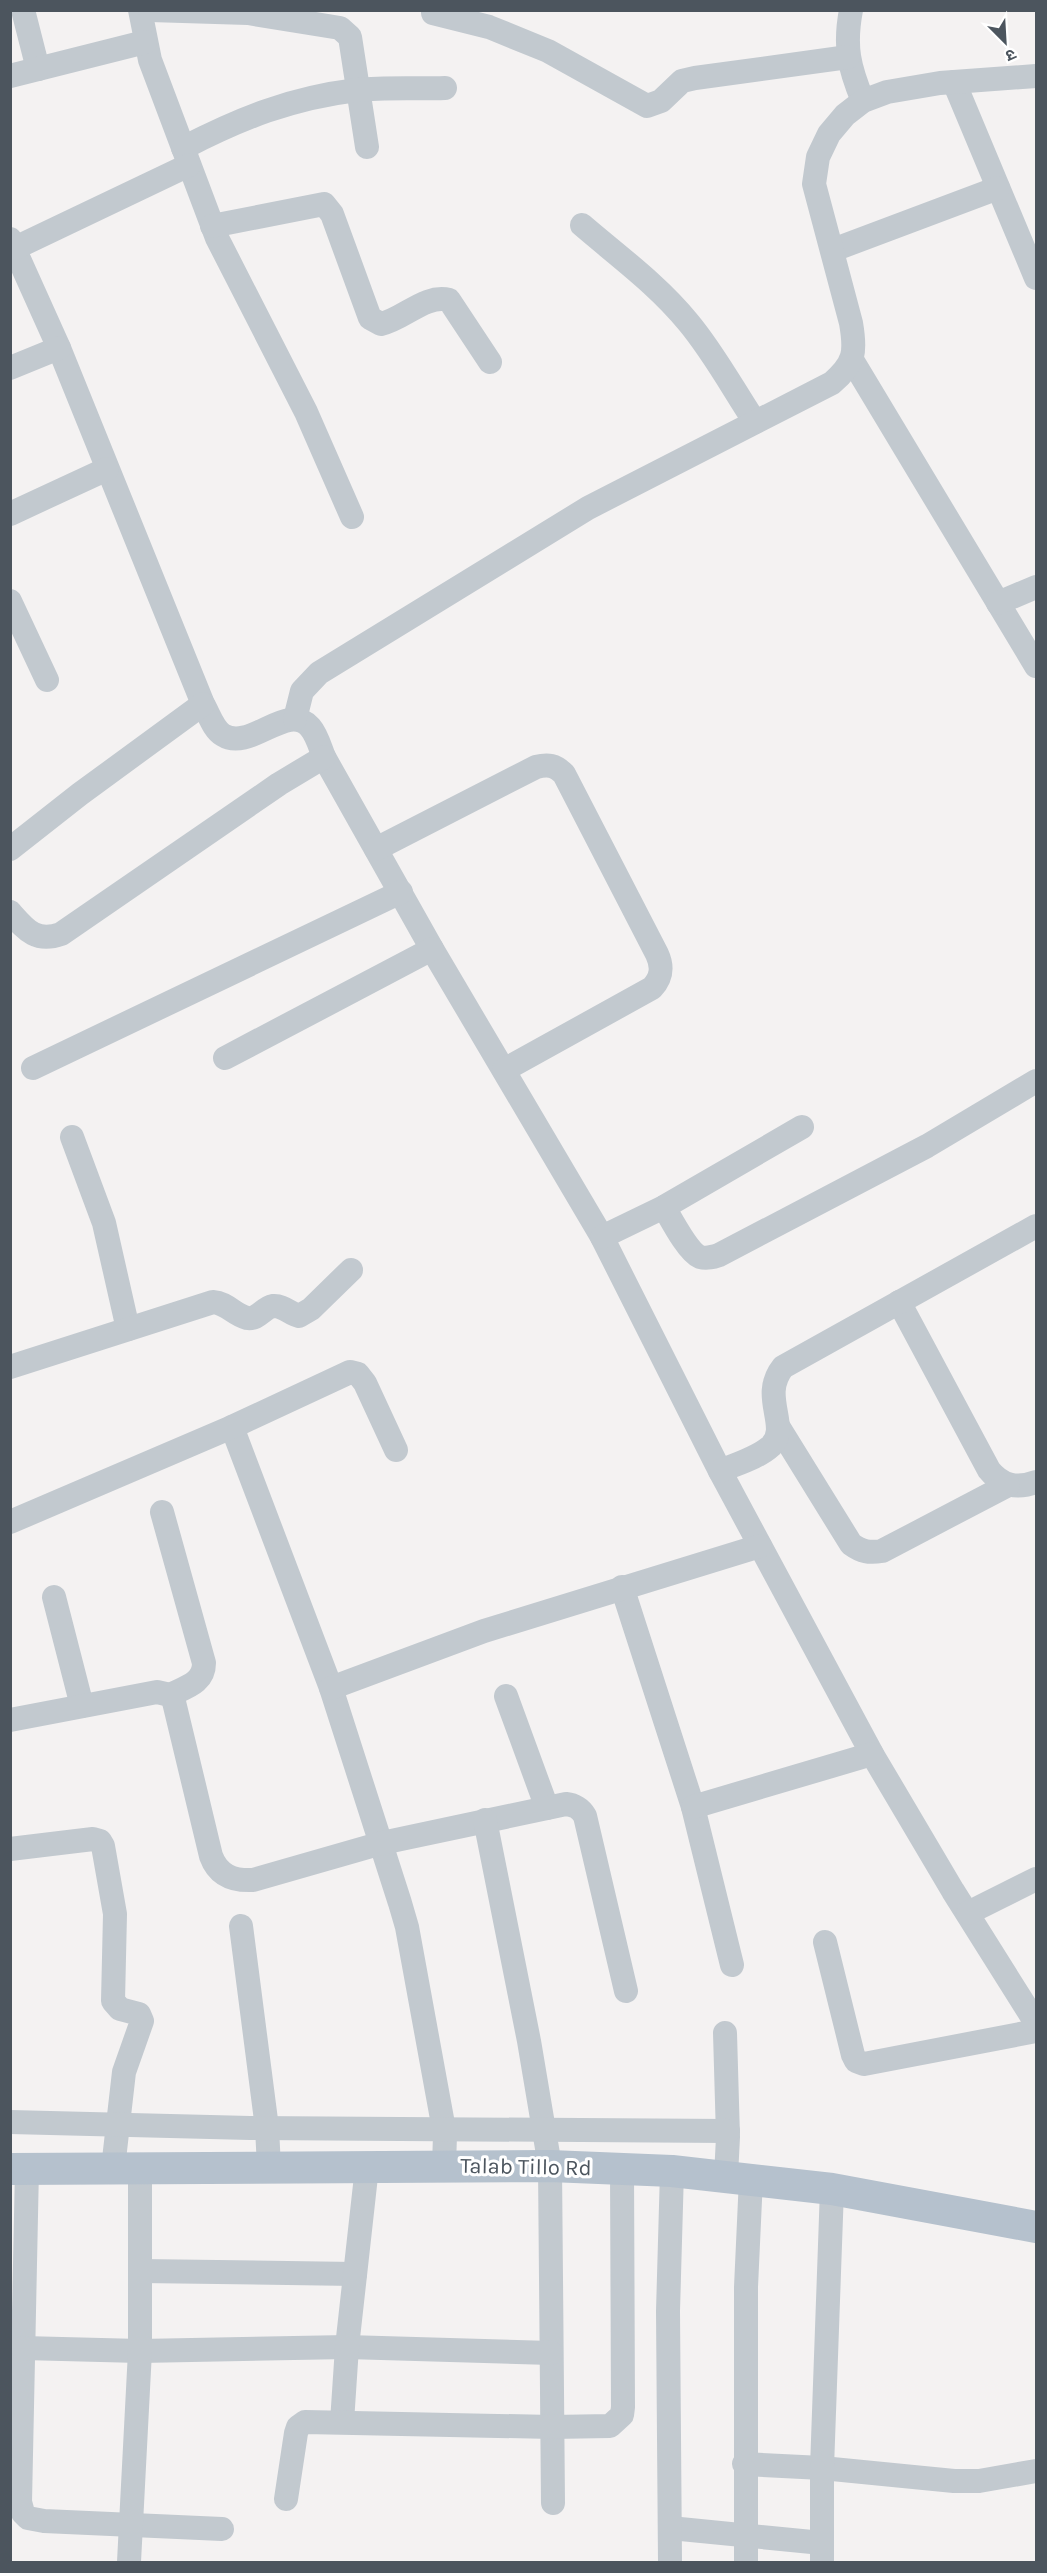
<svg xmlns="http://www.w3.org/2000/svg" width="1047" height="2573" font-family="Karla,'Noto Sans Devanagari',sans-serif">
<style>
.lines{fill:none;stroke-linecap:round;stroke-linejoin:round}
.minor{stroke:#c2c9cf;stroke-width:24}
.major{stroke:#b5c1cd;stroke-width:32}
.labels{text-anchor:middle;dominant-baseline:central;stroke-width:6;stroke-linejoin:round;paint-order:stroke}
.street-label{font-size:22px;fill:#4c555e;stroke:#fff}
</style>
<rect width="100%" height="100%" fill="#f4f2f2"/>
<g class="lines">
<g class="minor">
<path d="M23,10l15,59"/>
<path d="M140,10l10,50 67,178 89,174 46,105"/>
<path d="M150,10l98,3 92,15 10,9 17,110"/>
<path d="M851,10c-7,37 -2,57 12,91"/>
<path d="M433,13l56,14 59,24 99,55 14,-5 21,-20 13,-3 153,-21"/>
<path d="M10,76l135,-34"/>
<path d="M954,82l82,196"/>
<path d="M183,148c58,-30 108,-50 174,-58 29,-3 59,-1 88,-2"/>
<path d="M582,225c36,31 76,60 106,97 26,31 45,67 67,100"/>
<path d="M212,226l112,-22 8,10 38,104 11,6c23,-5 44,-30 68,-24l41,62"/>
<path d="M10,239l49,109 144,356c6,10 10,25 20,31 27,17 65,-34 87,-8 7,8 10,20 14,30l108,192 170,288 118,234 152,283 81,137 83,132"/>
<path d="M15,248l174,-83"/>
<path d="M833,250l165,-62"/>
<path d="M852,360l184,306"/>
<path d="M10,368l49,-20"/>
<path d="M10,514l97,-45"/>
<path d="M10,601l37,79"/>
<path d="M998,603l38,-16"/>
<path d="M295,719l7,-28 17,-18 269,-165 244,-125c23,-20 24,-31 19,-60l-37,-139 4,-27 11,-23 16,-19 18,-14 24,-9 53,-9 96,-7"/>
<path d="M10,849l70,-55 123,-90"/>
<path d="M376,849l160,-82c12,-3 19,-2 28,7l93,180c6,13 5,23 -5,34l-148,82"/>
<path d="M10,912c16,18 26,31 51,22l218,-150 45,-27"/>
<path d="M225,1058l207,-109"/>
<path d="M33,1068l368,-176"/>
<path d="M72,1137l32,86 24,106"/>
<path d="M664,1207c7,12 24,45 36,50 7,2 13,0 19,-2l208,-109 109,-65"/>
<path d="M602,1237l62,-30 138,-80"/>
<path d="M899,1302l90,168c13,16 28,19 47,12"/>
<path d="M10,1367l203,-65c14,1 21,13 34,16 11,2 16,-10 26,-12 10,-1 17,8 26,10l12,-7 40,-39"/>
<path d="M778,1426l73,118c11,8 18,9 31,7l126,-66"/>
<path d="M232,1427l99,261 69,215 7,24 38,208 -1,31"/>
<path d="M720,1471c16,-7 38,-13 51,-25 20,-20 -12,-49 12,-79l253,-141"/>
<path d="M162,1512l42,151c0,20 -18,24 -34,32"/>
<path d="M10,1522l222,-95 118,-55 8,2 7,9 31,67"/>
<path d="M622,1587l71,220 39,158"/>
<path d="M54,1597l28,109"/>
<path d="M331,1688l153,-57 276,-85"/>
<path d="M506,1696l41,112"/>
<path d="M10,1720l147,-28 13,3 4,7 37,154c7,19 22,25 42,24l129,-37 184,-39c9,1 14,4 19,12l41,175"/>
<path d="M693,1807l179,-53"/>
<path d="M485,1820l44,221 21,125 3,337"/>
<path d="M10,1849l83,-10 7,2 3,5 12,68 -2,87 7,8 19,5 3,7 -18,51 -11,96"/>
<path d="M968,1913l68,-34"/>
<path d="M241,1926l26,202 2,39"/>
<path d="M825,1942l28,113 3,6 8,3 172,-33"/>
<path d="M725,2033l3,104 -2,39"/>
<path d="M10,2122l240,6 478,3"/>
<path d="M27,2168l-7,334 3,11 5,5 16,3 178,8"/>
<path d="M140,2271l215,3"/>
<path d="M23,2348l117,3 207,-4 204,6"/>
<path d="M342,2422l5,-75 20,-180"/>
<path d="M744,2464l78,4 132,13h25l57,-10"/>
<path d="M286,2499l10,-66 2,-6 7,-5 247,5 58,-1 12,-11 1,-8 -1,-238"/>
<path d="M670,2528l152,15"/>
<path d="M129,2562l11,-211v-183"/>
<path d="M670,2562l-2,-251 4,-140"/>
<path d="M746,2562v-275l5,-109"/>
<path d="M822,2562v-94l10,-279"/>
</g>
<path class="major" d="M10,2169l540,-3 122,5 160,18 204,38"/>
</g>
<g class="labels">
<g class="street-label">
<text transform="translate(526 2167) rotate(1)">Talab Tillo Rd</text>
</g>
</g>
<rect width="1047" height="2573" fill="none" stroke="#4c555e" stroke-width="24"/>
<g transform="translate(1005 42) rotate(156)" stroke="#ffffff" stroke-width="4.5" paint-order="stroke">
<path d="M0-4.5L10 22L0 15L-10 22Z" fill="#4c555e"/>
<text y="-9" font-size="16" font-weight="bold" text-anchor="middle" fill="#4c555e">उ</text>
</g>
</svg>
